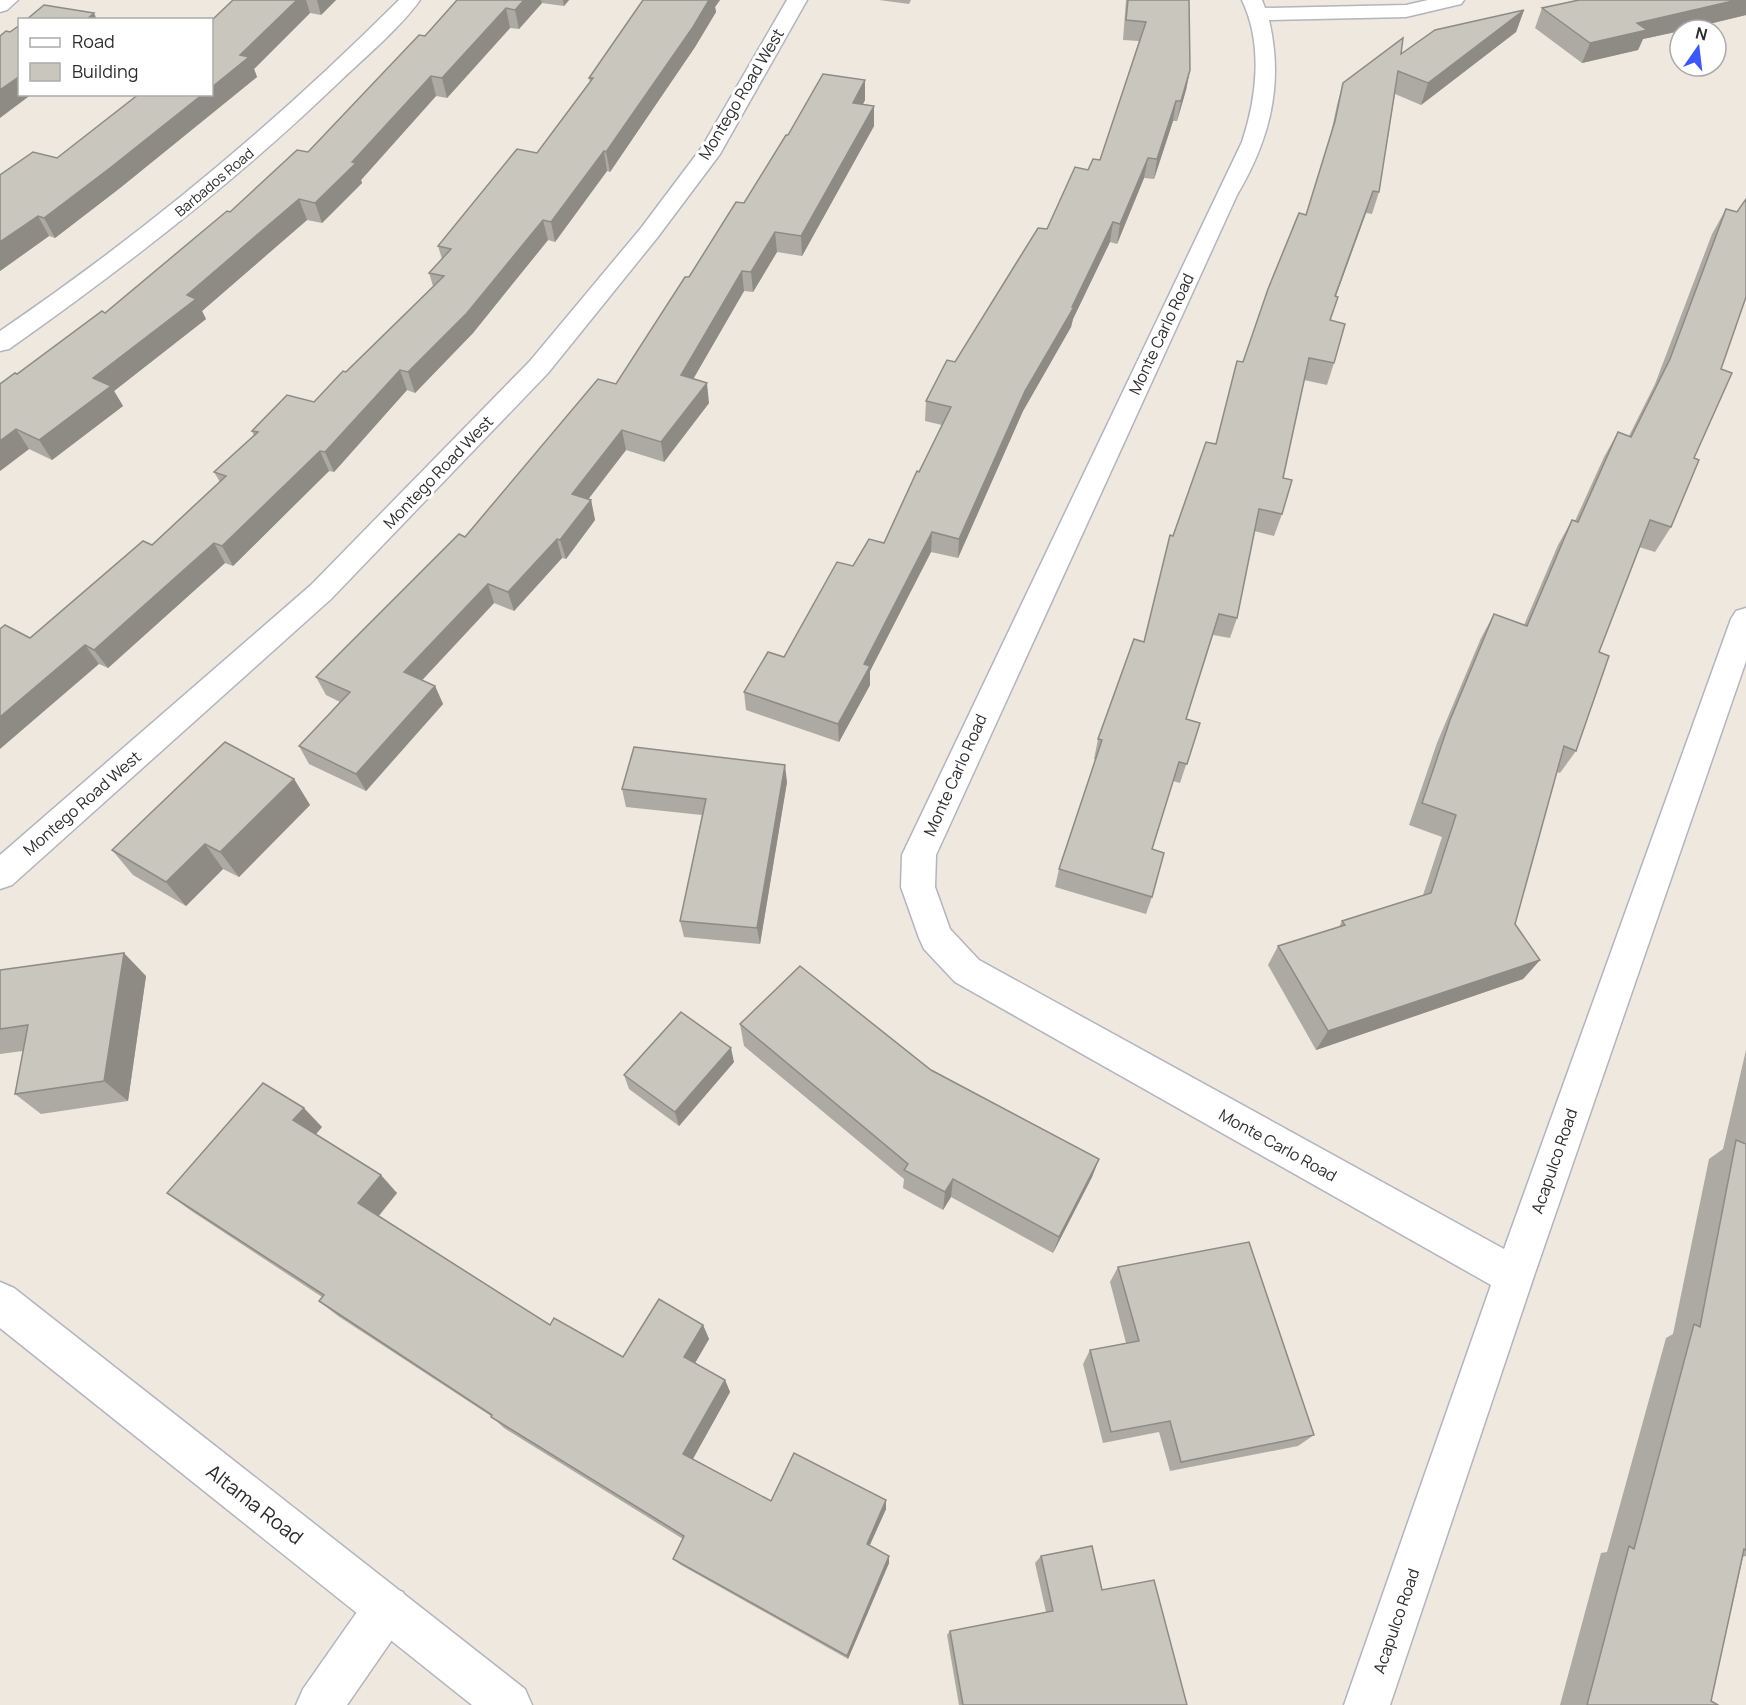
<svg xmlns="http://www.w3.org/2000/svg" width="1746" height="1705" font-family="Manrope,sans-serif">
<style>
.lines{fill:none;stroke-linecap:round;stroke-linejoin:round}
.minor-casing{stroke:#b2b4c0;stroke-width:3}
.tertiary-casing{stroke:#b2b4c0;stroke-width:3}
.minor{fill:#fff;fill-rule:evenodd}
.tertiary{fill:#fff;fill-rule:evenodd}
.wall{fill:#adaaa3}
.shaded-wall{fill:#8d8b84}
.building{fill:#c9c6bd;stroke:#8d8b84;stroke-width:1.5}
.labels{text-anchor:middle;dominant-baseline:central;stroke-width:6;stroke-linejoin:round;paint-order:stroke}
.far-street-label{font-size:14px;fill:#2c2c2c;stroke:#fff}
.street-label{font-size:16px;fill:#2c2c2c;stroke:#fff}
.near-street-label{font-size:20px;fill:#2c2c2c;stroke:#fff}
</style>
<rect width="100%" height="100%" fill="#eee8df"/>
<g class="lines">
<defs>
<g id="minor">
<path d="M0,0h18l-11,10 -7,2z"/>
<path d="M399,0h21c-19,27 -58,60 -83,84 -102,98 -213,184 -328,265l-9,2v-20c144,-98 276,-208 399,-331z"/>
<path d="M787,0h20l-87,154 -63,84 -109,135 -217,226 -319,286 -12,4v-34l311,-270 219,-224 111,-133 61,-81z"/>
<path d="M1242,0h20l3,8 141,-3 22,-5h36l-3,4 -55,13 -137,3c15,64 1,119 -32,175l-301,660 -1,32 15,42 29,31 525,289 227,-630 5,-8 10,-3v53l-212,615 -144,429h-46l147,-420 -536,-303 -31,-33 -5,-11 -18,-51 1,-32 340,-713c15,-45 21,-98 0,-142z"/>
<path d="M387,1586l16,6 6,16 -6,16 -56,81h-51l7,-16 68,-97z"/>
</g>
<path id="tertiary" d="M0,1282l14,6 511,401 7,16h-60l-472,-377z"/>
</defs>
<use href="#minor" class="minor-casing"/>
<use href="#tertiary" class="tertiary-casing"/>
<use href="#minor" class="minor"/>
<use href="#tertiary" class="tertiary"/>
</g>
<g class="wall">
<path d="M233,0h103l-15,15 -11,-2 -56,56 3,8 -137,111 -65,50 -6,-2 -49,35v-96l57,-17 155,-64z"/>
<path d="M457,0h112l-5,6 -22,-3 -23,26 -9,-1 -63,70 -11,-2 -75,84 1,3 -40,40 -15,-3 -105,91 4,8 -92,72 9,15 -71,54 -23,-11 -29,22 17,-97 88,-61 125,-101 78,-60 117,-116z"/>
<path d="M643,0h77l-5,7 1,5 -21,35 -85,125 -3,-1 -52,71 -7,-2 -75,93 -58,60 -8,-3 -73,82 -5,-1 -96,95 -8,-3 -117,105 -9,-4 -69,-26 122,-93 68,-63 -6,-10 40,-36 -2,-5 62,-29 119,-116 -4,-13 13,-14 -4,-13 99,-93 53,-71 -1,-4z"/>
<path d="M879,0h32l-2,4z"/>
<path d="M1126,0h63l1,70 -4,20 -9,31h-4l-19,58 -10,-1 -27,66 -7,-2 -37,77 -2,8 -48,84 -65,147 -27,-6 -61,119v14l-31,57 -93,-32 -2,-18 40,-35 69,-91 31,-23 58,-118 -17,-4 1,-20 29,-39 133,-192 12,-10 39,-119 -16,-1z"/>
<path d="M1746,0v15l-62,15h-4v1l-37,8 -5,11 -56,13 -47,-35 7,-20z"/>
<path d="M1524,10l-8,22 -95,73 -26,-11 -16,98 -7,22 -6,-1 -31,84 -5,23 4,43 -7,22 -23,-5 -21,98 -1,36 -8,22 -20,-5 -17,87 -7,20 -17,-3 -27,84 14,4 -20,60 -7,-2 -21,68v48l-6,17 -91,-27 4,-18 37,-110h-2l4,-20 46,-97 29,-106 43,-92 27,-82 63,-147 24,-77 7,-33 6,-22z"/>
<path d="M865,100l-2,4 11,2v20l-72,130 -25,-4 -24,40 -9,-1 -51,88 16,24 -45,59 -38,-12 -38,49 3,1 4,20 -29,39 -4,-1 -48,53 -20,-8 -72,77 13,6 8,18 -77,87 -57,-27 -10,-18 41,-44 -14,-7 -10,-18 149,-140 151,-153 73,-107 55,-74 44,-68z"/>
<path d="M1726,209l-5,160 -50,158 -16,25 -16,-5 -40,105 -23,99 -16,22 -3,-1 -42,152 25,36 -17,19 -207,71 -48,-85 10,-19 61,-19 3,-6 81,-26 19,-58 -33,-12 28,-82 44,-105 13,-24 30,11 34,-80 14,-25 3,1 29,-64 14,-25 11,4 26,-52 57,-150z"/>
<path d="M294,779l16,26 -71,72 -16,-8 -37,37 -53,-31 -21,-25z"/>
<path d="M787,782l-27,162 -76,-7 -4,-16 22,-106 -76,-8 -4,-18z"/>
<path d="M0,970l146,6 -18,125 -87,13 -26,-20 8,-43 -23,3z"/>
<path d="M740,1024l191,46 168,89 -7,18 -39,76 -102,-56 -8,13 -40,-22 1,-9 -160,-133z"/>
<path d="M1746,1050v506l-3,1 -32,144 7,4h-158l41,-152 6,-1 59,-214 7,-4 36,-175 14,-10z"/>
<path d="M734,1062l-55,64 -50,-37 -5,-14z"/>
<path d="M322,1127l-6,7 81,59 -18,23 171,109 73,32 80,-32 6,14 -14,24 30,17 5,12 -37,67 78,42 115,-1v9l-16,36 19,18 -41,96 -167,-94 -8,-6 10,-20 -179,-111 -13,-12 -153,-100 -19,-15 3,-4 -132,-87 -23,-17z"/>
<path d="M1118,1267l196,168 -16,11 -128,25 -11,-39 -56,11 -20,-79 7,-14 36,-7 -16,-61z"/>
<path d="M1041,1556l61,34 85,115h-228l-12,-70 3,-4 96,-19 -11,-49z"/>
</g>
<g class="shaded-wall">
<path d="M297,0h9l4,13 -56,56 3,8 -137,111 -65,50 -11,-20 159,-124h9v-7l28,-32z"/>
<path d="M317,0h19l-15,15z"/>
<path d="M524,0h17l1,3 -23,26 -4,-19z"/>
<path d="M563,0h6l-5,6z"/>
<path d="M709,0h11l-5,7 1,5 -21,35 -85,125 -4,-20z"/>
<path d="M1737,0h9v15l-62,15h-4v1l-37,8 -5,11 -56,13 8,-20 47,-20z"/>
<path d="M506,8l4,20 -63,70 -5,-20z"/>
<path d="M1524,10l-8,22 -95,73 7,-22z"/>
<path d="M94,13l3,7h-11z"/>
<path d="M1190,70l-4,20 -9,31 4,-20z"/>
<path d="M20,76v18h12l-32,24v-28z"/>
<path d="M431,76l5,20 -75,84 1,3 -40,40 -7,-20z"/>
<path d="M865,80v20l-12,23v-20z"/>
<path d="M1176,101l-3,20 -19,58 3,-20z"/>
<path d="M874,106v20l-72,130 -1,-20z"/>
<path d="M604,151l3,20 -52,71 -4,-20z"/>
<path d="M1148,158l-4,20 -27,66 3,-20z"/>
<path d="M1373,191l-7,22 -38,105 7,-22z"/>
<path d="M299,199l8,21 -105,91 4,8 -92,72 9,15 -71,54 -13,-20 54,-62 94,-83z"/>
<path d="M38,216l11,20 -49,35v-29z"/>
<path d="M543,220l5,20 -75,93 -58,60 -7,-21z"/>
<path d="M1113,222l-3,20 -37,77 -2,8 -48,84 -65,147 1,-19 66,-148 47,-84z"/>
<path d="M775,232l2,20 -24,40 -2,-20z"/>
<path d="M742,271l2,20 -60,104 -3,-20z"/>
<path d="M400,370l7,20 -73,82 -9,-20z"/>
<path d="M707,383l2,20 -45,59 -3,-20z"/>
<path d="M16,429l13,20 -29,22v-30z"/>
<path d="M622,430l4,20 -49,64 -5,-20z"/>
<path d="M320,451l9,20 -96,95 -11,-20z"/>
<path d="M591,500l4,20 -29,39 -6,-19z"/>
<path d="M932,532l-1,20 -61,119v14l-31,57 -1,-18 26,-60z"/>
<path d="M557,539l5,19 -48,53 -6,-19z"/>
<path d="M214,543l11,20 -117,105 -14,-18z"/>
<path d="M488,584l6,19 -82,88 -8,-19z"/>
<path d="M85,645l14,19 -99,85v-32z"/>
<path d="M435,686l8,18 -77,87 -10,-17z"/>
<path d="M785,765l2,17 -27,162 -3,-16z"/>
<path d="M294,779l16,26 -71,72 -19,-25z"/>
<path d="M205,844l18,25 -37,37 -20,-24z"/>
<path d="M124,953l22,23 -18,125 -24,-20z"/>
<path d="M1540,960l-17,19 -207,71 12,-19z"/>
<path d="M731,1048l3,14 -55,64 -4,-14z"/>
<path d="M304,1108l18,19 -11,13 -18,-20z"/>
<path d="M1099,1159l-7,18 -39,76 6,-16z"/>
<path d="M381,1175l16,18 -22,27 -17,-17z"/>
<path d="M953,1179l-2,18 -8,13 2,-18z"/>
<path d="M703,1325l6,14 -18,31 -7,-13z"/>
<path d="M725,1380l5,12 -40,72 -7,-10z"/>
<path d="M886,1500v9l-19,42v-7z"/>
<path d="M889,1556v7l-41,96 -1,-3z"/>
</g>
<g class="building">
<path d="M233,0h64l-57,55 9,2 -37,30v-67z"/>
<path d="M457,0h67l-9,10 -9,-2 -64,70 -11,-2 -79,86 4,1 -41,40 -16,-4 -112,96 9,4 -103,79 18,8 -72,54 -23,-11 -16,12v-57l15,-11 2,1 85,-63 3,2 122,-102 3,1 67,-62 11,2 111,-117 6,1z"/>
<path d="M643,0h66l-16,27 -87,125 -2,-1 -53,71 -8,-2 -76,93 -59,59 -8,-2 -75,82 -5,-1 -98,95 -8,-3 -120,107 -9,-5 -85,72v-88l5,-4 25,13 113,-97 9,4 74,-69 -12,-4 44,-40 -6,-1 35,-36 27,7 29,-31 3,1 98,-96 -15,-3 22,-24 -13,-3 79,-97 20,4 56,-75h-4z"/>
<path d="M1128,0h61l1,70 -9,31h-5l-19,58 -9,-1 -28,66 -7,-2 -41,85h2l-49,84 -66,148 -27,-7 -68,132 6,2 -32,58 -94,-32 24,-40 16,5 53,-95 16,4 16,-27 15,4 33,-72 2,1 32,-65 -25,-6 21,-41 8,2 83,-134 9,1 28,-62 13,3 5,-11 7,1 46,-138 -20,-2z"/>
<path d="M1579,0h158l-100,23 10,7 -57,13 -48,-35z"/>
<path d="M44,5l50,8 -8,7h-60z"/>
<path d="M1524,10l-96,73 -30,-12 -19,121 -6,-1 -38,105 3,1 -8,23 15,4 -11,39 -25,-5 -26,120 9,2 -10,34 -23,-5 -22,109 -18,-4 -33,105 14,4 -13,41 -8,-2 -27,87 12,4 -12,44 -93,-28 43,-129 -4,-1 36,-100 10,3 26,-107 3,1 33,-94 10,2 21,-83 6,1 25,-73 31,-76 7,2 29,-94 8,-38 60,-45 -2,16 34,-24z"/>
<path d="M20,25v51l-20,14v-54l6,-5 4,1z"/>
<path d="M823,74l42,6 -12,23 21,3 -73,130 -26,-4 -24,40 -9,-1 -61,104 26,8 -46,59 -39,-12 -50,64 19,6 -31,40 -3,-1 -49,53 -20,-8 -84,88 31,14 -79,88 -57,-28 51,-54 -34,-15 143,-143 6,3 133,-158 18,5 69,-107h4l47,-75 8,1 42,-68h2z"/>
<path d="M139,94h64l-93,74 -66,50 -6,-2 -38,26v-67l33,-23 24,6z"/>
<path d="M1746,199v98l-25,72 11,4 -38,85 5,2 -28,67 -21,-7 -51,132 10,4 -33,95 -12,-5 -49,178 25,36 -212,71 -50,-85 67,-21 -3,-4 89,-28 25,-78 -34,-12 28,-83 44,-106 33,12 45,-106 6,2 40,-90 13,5 39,-78 56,-150 11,3z"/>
<path d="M225,742l69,37 -74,73 -15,-8 -39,38 -54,-32z"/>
<path d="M634,747l151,18 -28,163 -77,-7 26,-122 -84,-10z"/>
<path d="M124,953l-20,128 -89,13 13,-69 -28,4v-59z"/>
<path d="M800,966l131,104 168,89 -40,78 -106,-58 -8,13 -41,-22 4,-6 -168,-140z"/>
<path d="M681,1012l50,36 -56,64 -51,-37z"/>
<path d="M263,1083l41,25 -11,12 88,55 -23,28 192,122 4,-7 69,39 36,-58 44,26 -19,32 41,23 -42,74 88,47 23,-48 92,47 -19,44 22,12 -42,100 -174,-97 11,-23 -193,-119 1,-2 -173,-114 5,-6 -157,-102z"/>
<path d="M1736,1140l10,4v406l-2,-1 -33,152 7,4h-131l42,-159 5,3 60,-225 6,3z"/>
<path d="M1249,1242l65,193 -133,27 -11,-41 -59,11 -21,-82 49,-9 -21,-74z"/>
<path d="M1092,1546l10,44 52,-10 33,125h-224l-13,-74 103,-20 -12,-55z"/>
</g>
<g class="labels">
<g class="far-street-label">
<text transform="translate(214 182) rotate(-40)">Barbados Road</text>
</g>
<g class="street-label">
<text transform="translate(741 94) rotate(-59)">Montego Road West</text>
<text transform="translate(1161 334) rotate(-65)">Monte Carlo Road</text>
<text transform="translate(438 472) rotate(-46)">Montego Road West</text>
<text transform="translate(955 775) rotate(-66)">Monte Carlo Road</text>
<text transform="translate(82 803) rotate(-41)">Montego Road West</text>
<text transform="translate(1278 1145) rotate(29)">Monte Carlo Road</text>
<text transform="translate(1554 1161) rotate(-71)">Acapulco Road</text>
<text transform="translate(1396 1621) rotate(-71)">Acapulco Road</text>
</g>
<g class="near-street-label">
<text transform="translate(255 1504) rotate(38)">Altama Road</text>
</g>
</g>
<rect x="18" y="18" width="195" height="78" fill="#ffffff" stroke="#ababab" stroke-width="1.5"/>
<rect x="30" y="38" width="30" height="9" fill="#ffffff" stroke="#ababab" stroke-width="1.5"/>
<text x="72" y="48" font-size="18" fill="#2c2c2c">Road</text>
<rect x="30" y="63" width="30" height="18" fill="#c9c6bd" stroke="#ababab" stroke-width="1.5"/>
<text x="72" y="78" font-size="18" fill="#2c2c2c">Building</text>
<g transform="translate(1698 48) rotate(14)"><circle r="28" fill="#ffffff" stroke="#ababab" stroke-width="1.5"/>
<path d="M0-4.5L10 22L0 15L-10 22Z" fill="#3c56fe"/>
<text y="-9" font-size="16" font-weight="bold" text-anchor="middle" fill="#2c2c2c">N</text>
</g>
</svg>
